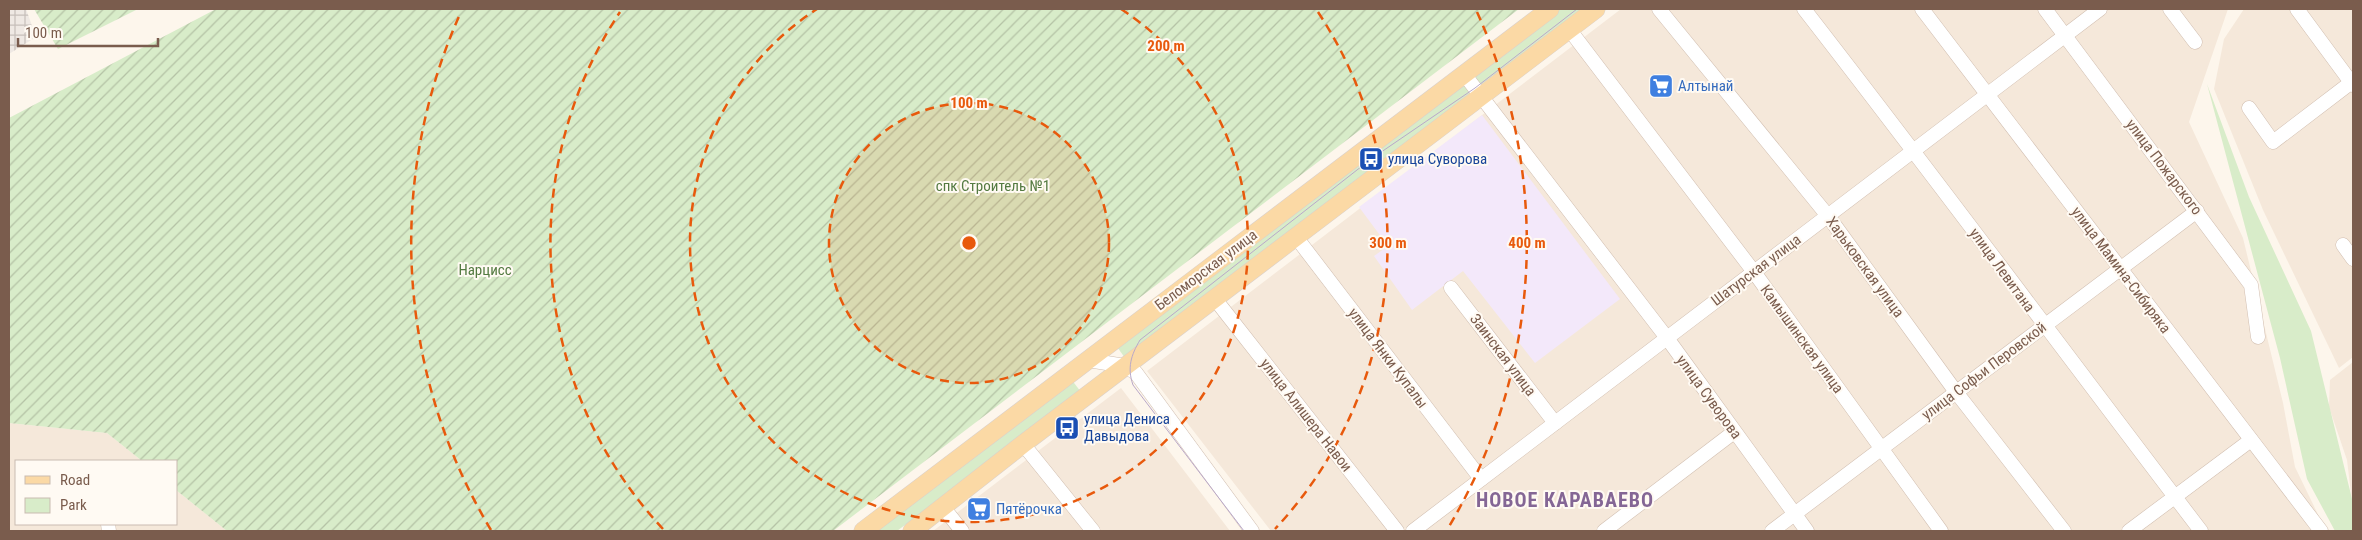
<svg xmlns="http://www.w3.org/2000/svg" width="2362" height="540" font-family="'Roboto Condensed',sans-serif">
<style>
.residential{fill:#f5e8da}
.industrial{fill:url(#industrial-grid)}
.education{fill:#f3e8fa}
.green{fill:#d8ecc9}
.garden{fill:url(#garden-furrows)}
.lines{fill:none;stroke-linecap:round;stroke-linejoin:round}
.minor-casing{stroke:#d1beb0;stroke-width:15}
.major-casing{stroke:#dad1cd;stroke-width:19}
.minor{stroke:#fff;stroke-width:14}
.major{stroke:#fbd9a5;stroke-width:18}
.tram{stroke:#b9a8c9;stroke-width:1}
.ring{fill:none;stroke:#e8590c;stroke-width:2.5;stroke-dasharray:9 6}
.labels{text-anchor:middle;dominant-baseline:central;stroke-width:4;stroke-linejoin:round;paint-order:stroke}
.shop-label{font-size:15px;fill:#366cbe;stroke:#fffaf3;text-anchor:start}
.transit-label{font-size:15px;fill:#164399;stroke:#fffaf3;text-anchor:start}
.street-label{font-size:15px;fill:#7a5c4d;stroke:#fffaf3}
.park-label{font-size:15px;fill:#537a41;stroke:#fffaf3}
.district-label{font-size:20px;font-weight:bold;letter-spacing:1px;fill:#846695;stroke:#fffaf3}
.centre{fill:#e8590c;stroke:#fffaf3;stroke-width:2.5}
.ring-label{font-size:15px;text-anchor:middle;font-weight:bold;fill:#e8590c;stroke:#fffaf3;stroke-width:4;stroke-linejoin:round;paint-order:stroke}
</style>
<defs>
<pattern id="industrial-grid" width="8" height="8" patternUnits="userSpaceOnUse" patternTransform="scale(1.25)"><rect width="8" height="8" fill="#efe9e4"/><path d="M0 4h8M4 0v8" fill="none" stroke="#c7c0bb"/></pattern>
<pattern id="garden-furrows" width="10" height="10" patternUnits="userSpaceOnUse" patternTransform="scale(1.25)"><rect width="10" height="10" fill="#d8ecc9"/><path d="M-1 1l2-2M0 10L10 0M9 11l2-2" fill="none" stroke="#b4c2a5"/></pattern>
</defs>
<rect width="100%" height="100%" fill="#fdf6ec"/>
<g class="residential">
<path d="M1621,9h607l-39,113 54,116 40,165 12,64 31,64h-1055l-124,-160z"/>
<path d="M2244,9h109v348l-14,11 -76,-158 -49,-121 10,-50z"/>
<path d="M2353,362v148l-6,-50 -18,-53 1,-27z"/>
<path d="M1121,388l109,143h-297z"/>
<path d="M9,423l98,10 35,28h-126v63h160v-34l51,41h-218z"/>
</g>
<path class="industrial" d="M9,9h17l10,28 -27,17z"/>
<path class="education" d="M1482,115l138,184 -85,64 -72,-92 -51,39 -38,-54 14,-10 -29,-39z"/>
<g class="green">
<path d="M1558,9h32l-106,80 -12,-15z"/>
<path d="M1464,81l11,14 -350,263 -10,-14z"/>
<path d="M2207,84l42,113 62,134 42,172v28h-18l-28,-52 -27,-121z"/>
<path d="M1071,379l10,13 -184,139h-21z"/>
</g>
<g class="garden">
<path d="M34,9h104l-80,40z"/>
<path d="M216,9h1303l-686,522h-606l-51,-41v-29h-34l-35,-28 -98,-10v-305z"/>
</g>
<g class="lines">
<defs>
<g id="minor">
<path d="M1659,9l169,207 128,176 108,139"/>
<path d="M1804,9c134,172 264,348 397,522"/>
<path d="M1922,9l399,522"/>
<path d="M2045,9l206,276 7,52"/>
<path d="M2170,9l25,33"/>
<path d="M2297,9l56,76"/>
<path d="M1569,29l185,243 187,259"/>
<path d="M1464,74l203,264 140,193"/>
<path d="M2249,108l24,34 80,-61"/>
<path d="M1296,237l185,242"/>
<path d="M2343,245l10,14"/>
<path d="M1451,288l104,135"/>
<path d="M1215,299l182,232"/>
<path d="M1088,360l37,6 11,7 116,158"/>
<path d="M1023,444l70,87"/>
<path d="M943,507l19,24"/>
<path d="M108,524l1,7"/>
<path d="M1413,531l687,-522"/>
<path d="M1604,531l130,-99"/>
<path d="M1772,531l425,-320"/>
<path d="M2129,531l122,-91"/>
</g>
<g id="major">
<path d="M863,531l687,-522"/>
<path d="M912,531l111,-87 573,-435"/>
</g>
</defs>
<use href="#minor" class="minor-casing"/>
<use href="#major" class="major-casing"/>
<use href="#minor" class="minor"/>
<use href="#major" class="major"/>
<path class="tram" d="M1244,531l-111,-146c-6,-17 -2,-30 7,-45l231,-181 104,-71 102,-79"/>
</g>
<circle cx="969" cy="243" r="140" fill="#e8590c" fill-opacity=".12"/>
<g class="ring">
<circle cx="969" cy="243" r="140"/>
<path d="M1121 9A279 279 0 1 1 817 9"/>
<path d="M663 529A419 419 0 0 1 620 12M1318 12A419 419 0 0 1 1275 529"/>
<path d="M491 530A558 558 0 0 1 461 12M1477 12A558 558 0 0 1 1447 530"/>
</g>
<defs>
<symbol id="supermarket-square" viewBox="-11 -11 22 22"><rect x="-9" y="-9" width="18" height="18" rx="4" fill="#3f7fe0" stroke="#fffaf3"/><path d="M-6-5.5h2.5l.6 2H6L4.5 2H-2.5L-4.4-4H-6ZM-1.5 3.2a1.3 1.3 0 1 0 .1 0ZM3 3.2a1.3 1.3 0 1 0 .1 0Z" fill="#fff"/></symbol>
<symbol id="bus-square" viewBox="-11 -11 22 22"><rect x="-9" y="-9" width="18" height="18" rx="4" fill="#1a4fb4" stroke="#fffaf3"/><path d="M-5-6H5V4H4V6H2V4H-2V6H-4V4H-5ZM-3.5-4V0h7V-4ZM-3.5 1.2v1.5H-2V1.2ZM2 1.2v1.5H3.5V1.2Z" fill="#fff"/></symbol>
</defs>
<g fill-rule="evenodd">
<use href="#supermarket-square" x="1647" y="72" width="28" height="28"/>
<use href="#bus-square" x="1357" y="145" width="28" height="28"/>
<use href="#bus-square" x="1053" y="414" width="28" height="28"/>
<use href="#supermarket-square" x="965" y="495" width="28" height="28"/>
</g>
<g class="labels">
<g class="shop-label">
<text x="1678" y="86">Алтынай</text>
<text x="996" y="509">Пятёрочка</text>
</g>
<g class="transit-label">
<text x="1388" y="159">улица Суворова</text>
<text x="1084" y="419">улица Дениса<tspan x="1084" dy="17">Давыдова</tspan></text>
</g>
<g class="street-label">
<text transform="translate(2164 167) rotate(53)">улица Пожарского</text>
<text transform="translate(1865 267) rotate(54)">Харьковская улица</text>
<text transform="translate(1206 270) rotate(-37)">Беломорская улица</text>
<text transform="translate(1756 270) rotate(-37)">Шатурская улица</text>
<text transform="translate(2002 270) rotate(54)">улица Левитана</text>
<text transform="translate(2121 270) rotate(53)">улица Мамина-Сибиряка</text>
<text transform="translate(1802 339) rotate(54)">Камышинская улица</text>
<text transform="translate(1503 355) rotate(53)">Заинская улица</text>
<text transform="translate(1388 358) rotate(53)">улица Янки Купалы</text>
<text transform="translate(1984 371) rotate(-37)">улица Софьи Перовской</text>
<text transform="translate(1709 397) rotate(54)">улица Суворова</text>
<text transform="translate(1306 415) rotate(52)">улица Алишера Навои</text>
</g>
<g class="park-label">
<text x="993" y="186">спк Строитель №1</text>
<text x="485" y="270">Нарцисс</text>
</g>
<g class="district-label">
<text x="1565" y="500">НОВОЕ КАРАВАЕВО</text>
</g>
</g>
<circle cx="969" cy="243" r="8" class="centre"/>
<g class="ring-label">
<text x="1166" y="51">200 m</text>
<text x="969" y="108">100 m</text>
<text x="1388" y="248">300 m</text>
<text x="1527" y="248">400 m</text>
</g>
<rect width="2362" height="540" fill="none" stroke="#7a5c4d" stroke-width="20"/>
<rect x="15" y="460" width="162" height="65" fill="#fffaf3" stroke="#cabbb1"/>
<rect x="25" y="476" width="25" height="8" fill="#fbd9a5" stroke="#cabbb1"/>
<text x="60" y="485" font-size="15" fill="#7a5c4d">Road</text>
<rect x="25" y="498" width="25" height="15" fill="#d8ecc9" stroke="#cabbb1"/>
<text x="60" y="510" font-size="15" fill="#7a5c4d">Park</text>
<path d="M18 38v8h140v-8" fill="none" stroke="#7a5c4d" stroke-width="2.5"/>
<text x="25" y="38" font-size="15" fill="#7a5c4d" stroke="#fffaf3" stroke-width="4" paint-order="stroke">100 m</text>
</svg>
